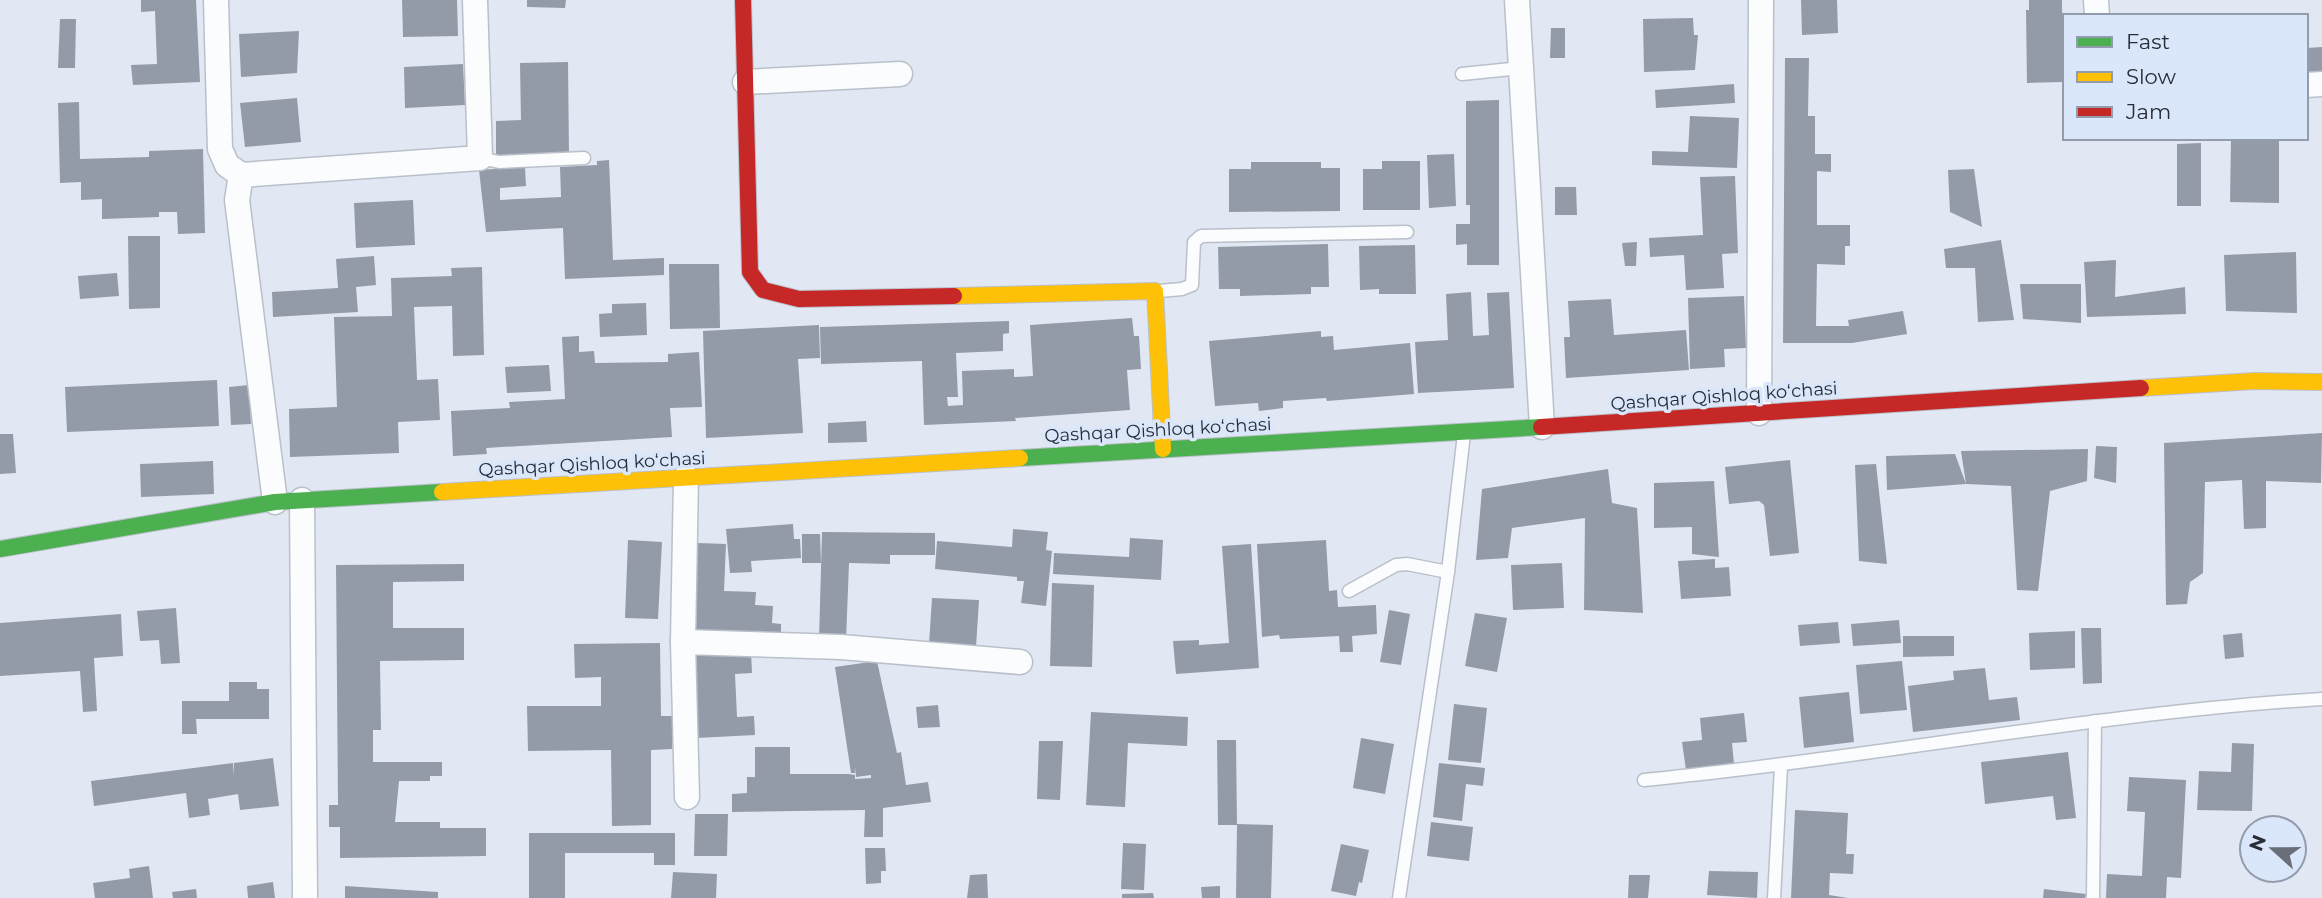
<svg xmlns="http://www.w3.org/2000/svg" width="2322" height="898" font-family="Montserrat,sans-serif">
<style>
.building{fill:#939ba8}
.lines{fill:none;stroke-linecap:round;stroke-linejoin:round}
.lane-casing{stroke:#bac0ca;stroke-width:15}
.street-casing{stroke:#bac0ca;stroke-width:27}
.fast-casing{stroke:#bac0ca;stroke-width:18}
.slow-casing{stroke:#bac0ca;stroke-width:18}
.jam-casing{stroke:#bac0ca;stroke-width:18}
.lane{stroke:#fafcfd;stroke-width:12}
.street{stroke:#fafcfd;stroke-width:24}
.fast{stroke:#4caf50;stroke-width:16}
.slow{stroke:#ffc107;stroke-width:16}
.jam{stroke:#c62828;stroke-width:16}
.labels{text-anchor:middle;dominant-baseline:central;stroke-width:7;stroke-linejoin:round;paint-order:stroke}
.street-label{font-size:18px;fill:#282d37;stroke:#dae6fa}
</style>
<rect width="100%" height="100%" fill="#e1e8f3"/>
<g class="building">
<path d="M141,0h55l4,82 -67,3 -2,-20 26,-1 -2,-53 -14,1z"/>
<path d="M402,0h55l1,36 -55,1z"/>
<path d="M527,0h39l-1,8 -38,-1z"/>
<path d="M1801,0h36l1,33 -36,2z"/>
<path d="M2029,0h33l1,82 -36,1 -1,-73h3z"/>
<path d="M1693,18l1,17h4l-3,35 -51,2 -1,-53z"/>
<path d="M60,19h16l-1,49h-17z"/>
<path d="M1551,28h14v30h-15z"/>
<path d="M299,31l-2,42 -56,4 -2,-43z"/>
<path d="M2322,47v28l-16,1v-28z"/>
<path d="M1785,58h24l-1,58h7v38h16v18l-14,-1v54h33v21h-5v19l-28,-1 -1,62h33l-1,-6 55,-9 4,23 -55,9h-69z"/>
<path d="M568,62l1,93 -73,2v-36l25,-1 -1,-57z"/>
<path d="M463,64l2,41 -60,3 -1,-41z"/>
<path d="M1734,84l1,19 -79,5 -1,-18z"/>
<path d="M297,98l4,44 -56,5 -5,-44z"/>
<path d="M1499,100v165h-32v-21l-11,1v-21h14v-19h-4v-104z"/>
<path d="M79,102l1,57 69,-2v-6l54,-2 2,84 -27,1 -1,-22h-18v5l-57,2v-20l-21,1v-18l-21,1 -2,-80z"/>
<path d="M1690,116l49,2 -2,50 -85,-3v-14l36,1z"/>
<path d="M2231,138h48v65l-49,-1z"/>
<path d="M2201,143v63h-24v-62z"/>
<path d="M1454,154l2,52 -27,2 -2,-53z"/>
<path d="M609,160l4,100 51,-2v17l-99,4 -2,-51 -77,4 -7,-62 46,-3 1,19 -26,2v12l61,-3 -1,-30 37,-2v-4z"/>
<path d="M1382,161h38v49h-57v-41h19z"/>
<path d="M1251,162h70v6h19v43l-111,1v-43h22z"/>
<path d="M1974,169l8,58 -32,-15 -2,-42z"/>
<path d="M1735,176l3,77 -16,1 2,34 -38,2 -2,-35 -34,2 -1,-19 54,-3 -3,-58z"/>
<path d="M1555,187h21l1,28h-22z"/>
<path d="M413,200l2,45 -59,3 -2,-45z"/>
<path d="M128,236h32v72l-31,1z"/>
<path d="M2001,240l13,80 -36,2 -3,-54h-29l-2,-19z"/>
<path d="M1637,242l-1,24h-11l-3,-23z"/>
<path d="M1328,244l1,43h-18v7l-71,2v-7h-21l-1,-42z"/>
<path d="M1415,245l1,49h-37v-5l-19,1 -1,-44z"/>
<path d="M2296,252l1,61 -71,-2 -2,-56z"/>
<path d="M374,256l2,29 -20,2 2,25 -85,5 -1,-25 66,-4 -2,-29z"/>
<path d="M2116,260l-1,37 70,-10 1,27 -99,3 -3,-55z"/>
<path d="M669,264h50l1,64 -50,1z"/>
<path d="M482,267l2,88 -31,1 -1,-50 -38,1 3,73 21,-1 2,41 -42,2 1,31 -109,4 -1,-48 48,-2 -3,-90 58,-1 -1,-38 61,-2 -1,-8z"/>
<path d="M117,273l2,23 -39,3 -2,-23z"/>
<path d="M2020,284h61v39l-58,-4z"/>
<path d="M1471,292l2,44 16,-1 -2,-42 22,-1 5,96 -96,5 -3,-51 33,-2 -2,-46z"/>
<path d="M1744,296l2,52 -22,1 1,18 -35,2 -2,-71z"/>
<path d="M1611,299l3,36 72,-5 3,40 -123,8 -2,-41h6l-2,-36z"/>
<path d="M646,303l1,32 -47,2 -1,-23 13,-1v-9z"/>
<path d="M1132,318l2,18h5l2,33 -14,1 3,40 -115,8 1,3 -92,4 -2,-64 -101,3 -1,-37 189,-6v12l-6,1v17l-47,2 2,44h-11l1,9 15,-1 -1,-34 52,-2v8l19,-1 -3,-51z"/>
<path d="M819,325l1,33 -22,1 5,74 -97,5 -3,-107z"/>
<path d="M1321,331v6l12,-1 1,14 76,-7 4,51 -87,7 -1,-3 -43,3v7l-24,3 -1,-8 -43,3 -6,-65z"/>
<path d="M579,336v16l15,-1 1,12 73,-1v-8l31,-2 3,55 -32,1 2,29 -186,11 1,6 -34,2 -2,-45 59,-3 -1,-6 56,-3 -3,-62z"/>
<path d="M549,365l2,26 -44,2 -2,-26z"/>
<path d="M217,380l2,46 -152,6 -2,-45z"/>
<path d="M249,385l2,39 -20,1 -2,-38z"/>
<path d="M866,421l1,21 -39,1v-20z"/>
<path d="M2322,433l-1,50 -55,-2v47l-22,1 -2,-49 -37,2 -2,91 -13,9 -3,22 -21,1 -2,-162z"/>
<path d="M0,434h13l3,39 -16,1z"/>
<path d="M2096,446l21,1 -1,36 -22,-5z"/>
<path d="M2088,449l-1,32 -37,10 -12,100 -21,-1 -6,-104 -45,-2 -5,-33z"/>
<path d="M1955,454l11,30 -79,6 -1,-34z"/>
<path d="M1790,460l9,93 -29,3 -6,-51 -5,-4 -30,3 -4,-37z"/>
<path d="M213,461l1,33 -73,3 -1,-33z"/>
<path d="M1876,464l11,100 -28,-3 -4,-96z"/>
<path d="M1608,469l4,34 25,5 6,105 -59,-3 1,-92 -73,10 -4,30 -32,2 6,-71z"/>
<path d="M1714,481l5,76 -27,-3v-27l-38,1v-45z"/>
<path d="M793,524l1,15h6l1,19 -50,3 1,11 -22,1 -4,-44z"/>
<path d="M1013,529l35,3 -2,18 6,1 -6,55 -25,-3 3,-22h-7v-4l-82,-8 2,-28 75,6z"/>
<path d="M822,532l113,1v22h-45v9l-41,-1 -3,78 -27,-1z"/>
<path d="M802,534h18l1,29h-19z"/>
<path d="M1130,538l33,2 -2,40 -108,-6 1,-21 75,4z"/>
<path d="M628,540l34,2 -4,77 -33,-1z"/>
<path d="M1326,540l3,51 8,-1 1,17 38,-2 1,29 -25,2 1,16h-13l-1,-16 -59,3 -1,-4 -17,2 -5,-93z"/>
<path d="M698,543l28,1 -2,47 32,1 -1,13 18,1 -1,17 9,1v13l-87,-3z"/>
<path d="M1251,544l8,124 -83,6 -3,-33 26,-1v5l30,-2 -7,-97z"/>
<path d="M1715,559v9l14,-1 2,29 -50,3 -3,-38z"/>
<path d="M1562,563l2,45 -51,2 -2,-45z"/>
<path d="M464,564v17l-71,1v46h71v32l-84,1 1,69h-8v32h69v14h-12v5h-31l-4,41h45v6h46v28l-146,2v-31h-11v-22h9l-2,-240z"/>
<path d="M1052,583l42,2 -2,82 -42,-1z"/>
<path d="M932,598l47,2 -3,47 -47,-3z"/>
<path d="M176,608l4,55 -19,1 -2,-24 -19,1 -3,-30z"/>
<path d="M1389,610l21,4 -9,51 -21,-3z"/>
<path d="M1475,613l32,5 -10,54 -32,-6z"/>
<path d="M121,614l2,42 -29,2 3,53 -14,1 -3,-41 -80,5v-53z"/>
<path d="M1899,620l2,23 -48,3 -2,-22z"/>
<path d="M1838,622l2,21 -40,3 -2,-21z"/>
<path d="M2081,628h20l1,55 -19,1z"/>
<path d="M2075,631v37l-45,2 -1,-37z"/>
<path d="M2242,633l2,24 -19,2 -2,-24z"/>
<path d="M1903,636h51v20l-51,1z"/>
<path d="M660,643l1,73h11v33l-21,1v75l-39,1 -1,-76 -83,1 -1,-45h74v-29l-26,1 -1,-34z"/>
<path d="M751,651l1,22 -17,1 2,43 17,-1 1,19 -59,3 -5,-84z"/>
<path d="M877,661l20,92 4,-1 5,33 22,-3 3,20 -48,6v29h-19l1,-27 -133,2v-18l15,-1v-16h8v-30h35v27h59l6,1v4l16,-1v-3l-15,2 -1,-10v6h-4l-16,-106z"/>
<path d="M1902,661l5,49 -47,4 -4,-49z"/>
<path d="M1985,668l4,32 28,-3 3,23 -107,12 -5,-46 46,-6 -1,-9z"/>
<path d="M229,682h28v7h12v30h-73l1,15h-15v-33h47z"/>
<path d="M1849,692l5,50 -50,6 -5,-51z"/>
<path d="M1454,704l33,4 -6,55 -33,-3z"/>
<path d="M938,705l2,22 -22,1 -2,-21z"/>
<path d="M1091,712l97,5 -1,29 -59,-3 -3,64 -39,-2z"/>
<path d="M1744,713l3,29 -15,1 2,21 -48,6 -4,-28 20,-2 -2,-22z"/>
<path d="M1361,738l33,6 -9,50 -32,-6z"/>
<path d="M1217,740h19l1,85h-19z"/>
<path d="M1039,741h24l-3,59 -23,-1z"/>
<path d="M2232,743l22,1 -2,67 -55,-1 2,-39 32,1z"/>
<path d="M2068,752l8,66 -20,2 -3,-24 -68,8 -4,-42z"/>
<path d="M273,758l6,48 -39,4 -2,-16 -30,5 2,16 -21,3 -3,-25 -92,13 -3,-25 142,-18 1,13v-13z"/>
<path d="M1439,763l46,5 -2,18 -17,-2 -4,37 -29,-4z"/>
<path d="M2129,777l57,3 -5,98 -14,-1 -1,21h-60l1,-24 35,2 3,-64 -18,-1z"/>
<path d="M1795,810l53,3 -2,41h8l-1,20 -23,-1 -1,22 19,3h-57z"/>
<path d="M695,814h33l-1,42h-33z"/>
<path d="M1431,822l42,5 -4,34 -42,-5z"/>
<path d="M1237,824l36,1 -2,73h-35z"/>
<path d="M529,833h146v32h-21v-12h-89v45h-36z"/>
<path d="M1123,843l23,1 -2,46 -23,-1z"/>
<path d="M1341,844l28,6 -7,33 -3,-1 -3,14 -25,-5z"/>
<path d="M865,848h20l1,23h-5v12l-15,1z"/>
<path d="M149,866l4,32h-58l-2,-15 37,-5 -1,-9z"/>
<path d="M1709,871l49,1 -1,26 -50,-3z"/>
<path d="M673,872l44,2 -1,24h-45z"/>
<path d="M987,874l1,24h-21l3,-23z"/>
<path d="M1629,875h21l-2,23h-20z"/>
<path d="M273,882l2,16h-27l-1,-12z"/>
<path d="M345,886l93,6v6h-93z"/>
<path d="M1220,886v12h-18l-1,-11z"/>
<path d="M196,889l1,9h-24l-1,-6z"/>
<path d="M2044,889l42,5 -1,4h-42z"/>
<path d="M1153,893l1,5h-32v-4z"/>
</g>
<g class="lines">
<defs>
<g id="lane">
<path d="M1462,74l59,-6"/>
<path d="M480,158l19,4 85,-4"/>
<path d="M1159,291l23,-2 10,-4 2,-43 7,-6 206,-4"/>
<path d="M1349,591l47,-26 11,-1 41,8"/>
<path d="M1644,780c226,-22 451,-67 678,-81"/>
<path d="M1399,898l49,-326 16,-138"/>
<path d="M1774,898l7,-131"/>
<path d="M2093,898l2,-177"/>
</g>
<g id="street">
<path d="M216,0l4,149 7,16 14,10"/>
<path d="M1517,0l25,427"/>
<path d="M2096,0l1,16"/>
<path d="M745,82l155,-8"/>
<path d="M2306,85l16,-1"/>
<path d="M1759,413l2,-413"/>
<path d="M302,500l3,398"/>
<path d="M275,502l-38,-302 4,-25 239,-17 -5,-158"/>
<path d="M683,642l3,-165"/>
<path d="M687,797l-4,-155 158,5 179,15"/>
</g>
<g id="fast">
<path d="M1020,458l521,-31"/>
<path d="M0,549l275,-47 167,-10"/>
</g>
<g id="slow">
<path d="M954,296l201,-5 8,158"/>
<path d="M2141,388l114,-7 67,1"/>
<path d="M442,492l578,-34"/>
</g>
<g id="jam">
<path d="M743,0l7,272 13,18 36,9 155,-3"/>
<path d="M1541,427l600,-39"/>
</g>
</defs>
<use href="#lane" class="lane-casing"/>
<use href="#street" class="street-casing"/>
<use href="#fast" class="fast-casing"/>
<use href="#slow" class="slow-casing"/>
<use href="#jam" class="jam-casing"/>
<use href="#lane" class="lane"/>
<use href="#street" class="street"/>
<use href="#fast" class="fast"/>
<use href="#slow" class="slow"/>
<use href="#jam" class="jam"/>
</g>
<g class="labels">
<g class="street-label">
<text transform="translate(1724 396) rotate(-4)">Qashqar Qishloq koʻchasi</text>
<text transform="translate(1158 430) rotate(-3)">Qashqar Qishloq koʻchasi</text>
<text transform="translate(592 464) rotate(-3)">Qashqar Qishloq koʻchasi</text>
</g>
</g>
<rect x="2063" y="14" width="245" height="126" fill="#dae6fa" stroke="#939cac" stroke-width="2"/>
<rect x="2077" y="37" width="35" height="10" fill="#4caf50" stroke="#939cac" stroke-width="2"/>
<text x="2126" y="49" font-size="21" fill="#282d37">Fast</text>
<rect x="2077" y="72" width="35" height="10" fill="#ffc107" stroke="#939cac" stroke-width="2"/>
<text x="2126" y="84" font-size="21" fill="#282d37">Slow</text>
<rect x="2077" y="107" width="35" height="10" fill="#c62828" stroke="#939cac" stroke-width="2"/>
<text x="2126" y="119" font-size="21" fill="#282d37">Jam</text>
<g transform="translate(2273 849) rotate(291)"><circle r="33" fill="#dae6fa" stroke="#939cac" stroke-width="2"/>
<path d="M0-5L12 26L0 18L-12 26Z" fill="#696e79"/>
<text y="-10" font-size="19" font-weight="bold" text-anchor="middle" fill="#282d37">N</text>
</g>
</svg>
